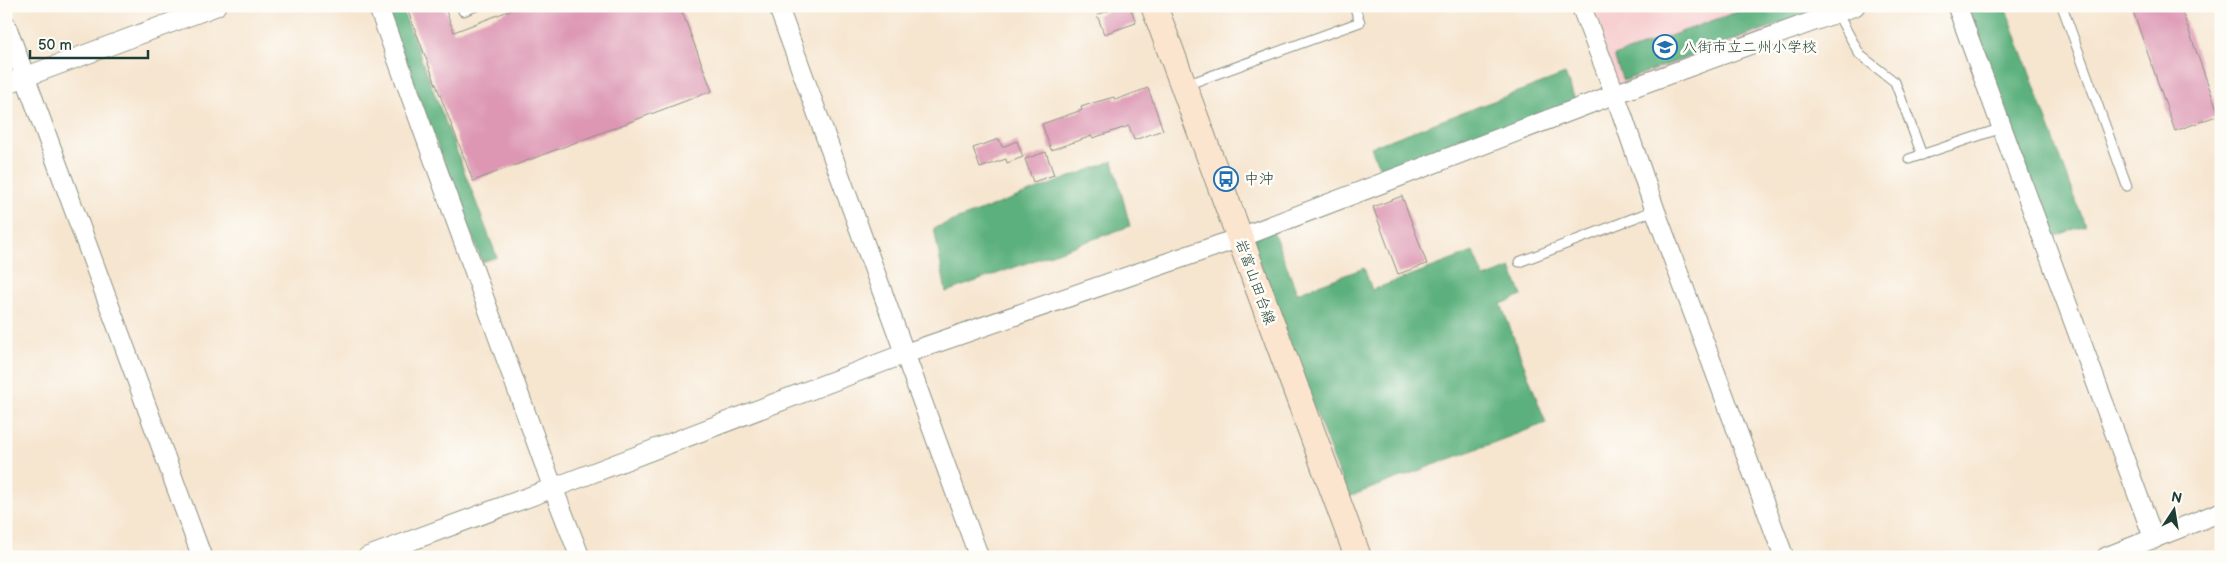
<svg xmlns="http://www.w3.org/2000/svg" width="2227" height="563" font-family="'Balsamiq Sans','Klee One',sans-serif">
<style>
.built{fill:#f7cfd0}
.forest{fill:#5cb07d;stroke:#3e7658}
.building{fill:#dd97b3}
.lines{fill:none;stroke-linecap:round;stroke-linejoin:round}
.lane-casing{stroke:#8a9182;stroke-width:11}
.street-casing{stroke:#8a9182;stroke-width:21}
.secondary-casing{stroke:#8a9182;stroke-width:28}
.lane{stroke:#fff;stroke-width:9}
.street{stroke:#fff;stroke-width:19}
.secondary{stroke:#fce5cf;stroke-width:26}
.labels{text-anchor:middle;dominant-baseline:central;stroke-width:5;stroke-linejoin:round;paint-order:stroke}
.poi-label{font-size:15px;fill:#1f3d34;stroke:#fdfcf7;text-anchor:start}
.street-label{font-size:15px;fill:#1f3d34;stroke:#fdfcf7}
</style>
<rect width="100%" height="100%" fill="#fdfcf7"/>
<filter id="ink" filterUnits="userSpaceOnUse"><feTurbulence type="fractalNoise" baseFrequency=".02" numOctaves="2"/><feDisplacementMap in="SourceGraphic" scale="10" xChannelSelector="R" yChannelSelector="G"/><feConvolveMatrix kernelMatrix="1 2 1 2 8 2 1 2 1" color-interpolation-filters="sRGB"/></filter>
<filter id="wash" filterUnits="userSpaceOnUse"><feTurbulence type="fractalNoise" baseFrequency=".0096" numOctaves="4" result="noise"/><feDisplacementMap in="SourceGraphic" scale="20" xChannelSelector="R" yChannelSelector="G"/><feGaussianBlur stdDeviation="1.12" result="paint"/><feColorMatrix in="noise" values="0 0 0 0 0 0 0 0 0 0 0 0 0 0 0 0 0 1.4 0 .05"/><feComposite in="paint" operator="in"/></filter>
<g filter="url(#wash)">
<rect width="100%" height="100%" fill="#f6e5cf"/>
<path class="built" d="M1587,6h252l-221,83z"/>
<g class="forest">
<path d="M384,6h17l96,251 -15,5z"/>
<path d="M1753,6h75l-205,75 -9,-25z"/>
<path d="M1967,6h38l80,219 -34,13z"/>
<path d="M1565,74l12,30 -194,73 -12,-30z"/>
<path d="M1113,161l17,65 -184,66 -12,-64z"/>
<path d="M1273,231l24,62 67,-25 8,22 101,-38 11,26 27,-10 11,28 -21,8 45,119 -198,74 -98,-257z"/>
</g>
<g id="blocks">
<g class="building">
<path d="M406,6h38l10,26 67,-26h159l32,85 -239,90z"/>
<path d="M1121,6h9l6,17 -32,11 -7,-19z"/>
<path d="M2131,6h49l39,109 -44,16z"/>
<path d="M1148,88l15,42 -29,10 -5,-14 -36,12 -1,-2 -41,14 -9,-26 40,-14 -1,-3 12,-4 21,-6 1,3z"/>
<path d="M999,139l3,8 15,-6 6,16 -16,6 -1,-4 -26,9 -7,-20z"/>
<path d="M1046,152l8,23 -21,7 -8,-23z"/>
<path d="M1402,196l25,68 -29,10 -25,-67z"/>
</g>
</g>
</g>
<g filter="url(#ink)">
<use href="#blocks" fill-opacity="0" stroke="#8a9182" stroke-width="1"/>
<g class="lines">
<defs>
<g id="lane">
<path d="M2062,6l65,180"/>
<path d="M463,11l13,-5"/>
<path d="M1837,13l23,42 35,27 27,73"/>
<path d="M1186,85l174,-63 -6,-16"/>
<path d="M1909,159l93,-31"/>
<path d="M1519,262l136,-52"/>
</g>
<g id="street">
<path d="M378,6l175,482 27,69"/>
<path d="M778,6l201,551"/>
<path d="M1581,6l34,88 40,116 129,347"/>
<path d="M1957,6l197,533"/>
<path d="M6,25l196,532"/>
<path d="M6,84l210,-78"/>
<path d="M367,557l186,-69 351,-134 335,-116 376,-144 240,-88"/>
<path d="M2106,557l115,-45"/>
</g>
<path id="secondary" d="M1154,6l204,551"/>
</defs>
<use href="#lane" class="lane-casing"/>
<use href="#street" class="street-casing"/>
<use href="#secondary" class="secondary-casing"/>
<use href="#lane" class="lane"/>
<use href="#street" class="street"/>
<use href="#secondary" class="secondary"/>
</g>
</g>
<defs>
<symbol id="school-ring" viewBox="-11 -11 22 22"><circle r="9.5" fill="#fdfcf7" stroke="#1f6fb2" stroke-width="1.5"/><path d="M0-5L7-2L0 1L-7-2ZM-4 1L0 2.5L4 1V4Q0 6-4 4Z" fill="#1f6fb2"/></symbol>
<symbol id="bus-ring" viewBox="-11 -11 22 22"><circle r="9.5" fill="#fdfcf7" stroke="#1f6fb2" stroke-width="1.5"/><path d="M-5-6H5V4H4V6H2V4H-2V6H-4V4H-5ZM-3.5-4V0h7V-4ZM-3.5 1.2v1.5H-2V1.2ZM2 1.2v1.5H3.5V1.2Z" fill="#1f6fb2"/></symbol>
</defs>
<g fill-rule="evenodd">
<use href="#school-ring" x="1651" y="33" width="28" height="28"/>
<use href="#bus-ring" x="1212" y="165" width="28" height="28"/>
</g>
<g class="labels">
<g class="poi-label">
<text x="1682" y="47">八街市立二州小学校</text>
<text x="1244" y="179">中沖</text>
</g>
<g class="street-label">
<text transform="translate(1255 282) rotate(70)">岩富山田台線</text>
</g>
</g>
<rect width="2227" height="563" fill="none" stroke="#fdfcf7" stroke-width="25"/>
<g transform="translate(2174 510) rotate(12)" stroke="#fdfcf7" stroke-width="4" paint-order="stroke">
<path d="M0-4L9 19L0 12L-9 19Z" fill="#1f3d34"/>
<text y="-8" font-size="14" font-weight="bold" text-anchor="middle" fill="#1f3d34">N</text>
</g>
<path d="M30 50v8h118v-8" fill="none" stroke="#1f3d34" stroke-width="2.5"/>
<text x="38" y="50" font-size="15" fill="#1f3d34" stroke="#fdfcf7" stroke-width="4" paint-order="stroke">50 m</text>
</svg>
